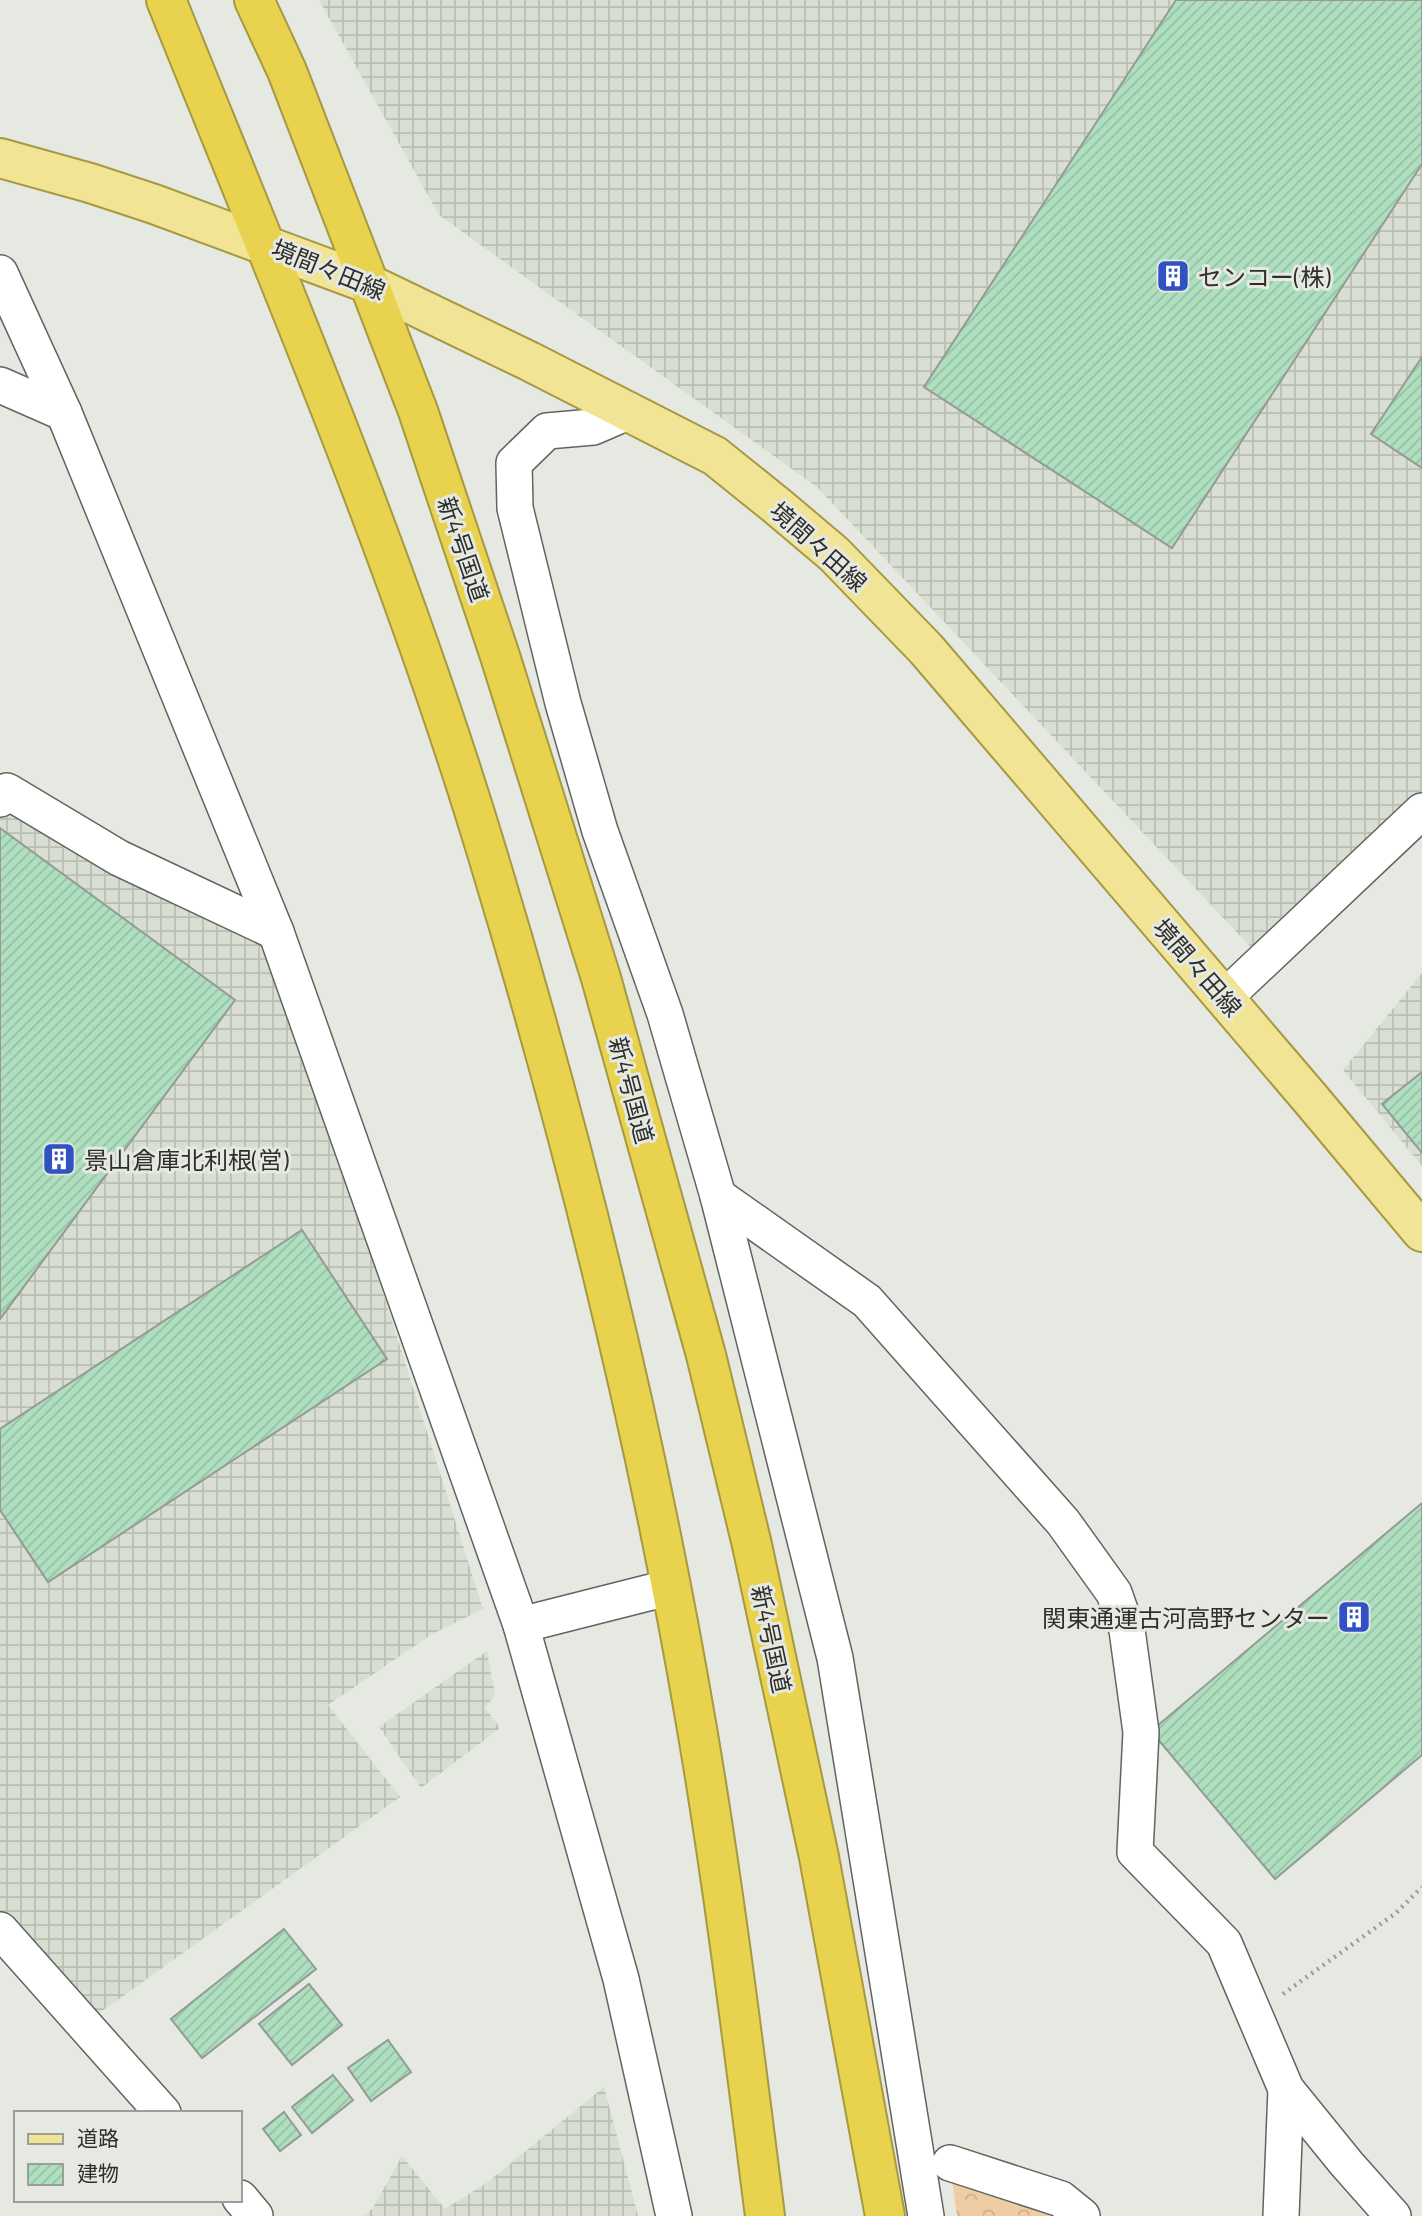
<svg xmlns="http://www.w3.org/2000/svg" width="1422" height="2216" font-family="Barlow,'Noto Sans JP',sans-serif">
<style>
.industrial{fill:url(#industrial-grid)}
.forest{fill:url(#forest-crowns)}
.building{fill:url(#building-hatch);stroke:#949a96;stroke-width:2}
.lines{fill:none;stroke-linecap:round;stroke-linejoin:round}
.minor-casing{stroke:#62655f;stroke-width:38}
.major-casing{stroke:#a79942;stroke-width:42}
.highway-casing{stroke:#a79942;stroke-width:42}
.path{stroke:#999a96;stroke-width:4.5;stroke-dasharray:2 5;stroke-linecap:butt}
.minor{stroke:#fff;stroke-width:35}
.major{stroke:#f1e495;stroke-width:38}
.highway{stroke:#e8d24e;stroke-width:38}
.labels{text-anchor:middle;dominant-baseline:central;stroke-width:6;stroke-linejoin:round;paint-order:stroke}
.street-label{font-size:24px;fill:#2e2f2d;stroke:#e6e8e2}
.poi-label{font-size:24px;fill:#2e2f2d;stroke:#e6e8e2;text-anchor:start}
</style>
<defs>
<pattern id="industrial-grid" width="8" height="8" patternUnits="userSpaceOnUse" patternTransform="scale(1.75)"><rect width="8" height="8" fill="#d8ded1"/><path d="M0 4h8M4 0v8" fill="none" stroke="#babfb4"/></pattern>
<pattern id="forest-crowns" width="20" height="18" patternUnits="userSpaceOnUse" patternTransform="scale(1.75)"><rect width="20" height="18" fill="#eecda5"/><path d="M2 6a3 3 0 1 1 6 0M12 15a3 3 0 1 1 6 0" fill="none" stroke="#ccb08e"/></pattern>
<pattern id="building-hatch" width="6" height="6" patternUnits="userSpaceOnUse" patternTransform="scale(1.75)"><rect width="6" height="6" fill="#aedfbe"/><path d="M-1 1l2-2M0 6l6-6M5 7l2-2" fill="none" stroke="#96c0a4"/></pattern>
</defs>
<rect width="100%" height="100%" fill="#e6e8e2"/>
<g class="industrial">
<path d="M319,0h1103v811l-159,149 -446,-473 -378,-272z"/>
<path d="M0,798l264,119 219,692 -51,25 -104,71 72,92 -316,227 -84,-94z"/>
<path d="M1422,973v193l-79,-96z"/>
<path d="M487,1651l8,44 -10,13 15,20 -79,60 -42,-61z"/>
<path d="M604,2087l34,129h-275l10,-8 29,-52 43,53 43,-27z"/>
</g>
<path class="forest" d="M950,2163l132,53h-125z"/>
<g class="building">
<path d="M1176,0h246v164l-250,384 -248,-161z"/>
<path d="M1422,357v111l-51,-34z"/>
<path d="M0,828l235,172 -235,319z"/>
<path d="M1422,1072v81l-40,-49z"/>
<path d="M302,1230l85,129 -339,223 -48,-72v-81z"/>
<path d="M1422,1503v252l-147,124 -124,-148z"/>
<path d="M284,1929l32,40 -114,89 -31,-39z"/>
<path d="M309,1984l33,41 -50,40 -33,-41z"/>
<path d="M388,2040l23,32 -40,29 -23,-33z"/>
<path d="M333,2075l20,25 -41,33 -20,-26z"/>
<path d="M284,2112l17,23 -21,16 -17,-22z"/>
</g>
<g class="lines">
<defs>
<g id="minor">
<path d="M0,273l64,140 212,519 245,693 100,354 53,237"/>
<path d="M0,385l64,28"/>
<path d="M630,411l-37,16 -46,4 -33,32 1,45 48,195 37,128 65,183 53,182 149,105 196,221 51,71 13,37 14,102 -6,120 89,91 62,146 60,74 47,53"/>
<path d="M0,799l7,-8 112,67 157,74"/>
<path d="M1224,998l198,-187"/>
<path d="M718,1196l117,462 91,558"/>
<path d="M521,1625l150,-38"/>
<path d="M0,1930l163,183"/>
<path d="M950,2163l111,36 21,17"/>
<path d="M240,2198l15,18"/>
<path d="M1281,2216l5,-127"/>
</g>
<path id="major" d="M0,158l90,25 64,21 213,79 162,78 186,95 61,49 58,49 92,95 383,448 113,135"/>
<g id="highway">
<path d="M166,0c114,283 234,564 322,856 86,284 158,574 208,867 28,163 48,328 69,493"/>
<path d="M254,0l33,71 131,340 82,245 101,322 105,377 46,190 67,312 66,359"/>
</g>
</defs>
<use href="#minor" class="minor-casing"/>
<use href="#major" class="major-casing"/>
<use href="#highway" class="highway-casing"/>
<path class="path" d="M1283,1994l113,-81 26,-26"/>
<use href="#minor" class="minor"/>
<use href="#major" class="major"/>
<use href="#highway" class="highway"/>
</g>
<defs>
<symbol id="building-square" viewBox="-11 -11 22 22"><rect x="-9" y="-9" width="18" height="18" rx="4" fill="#3052c2" stroke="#e6e8e2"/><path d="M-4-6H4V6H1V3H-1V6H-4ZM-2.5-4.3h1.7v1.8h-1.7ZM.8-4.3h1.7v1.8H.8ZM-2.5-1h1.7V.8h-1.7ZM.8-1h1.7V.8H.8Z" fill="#fff"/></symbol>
</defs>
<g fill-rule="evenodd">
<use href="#building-square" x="1154" y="257" width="38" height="38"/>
<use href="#building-square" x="40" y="1140" width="38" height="38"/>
<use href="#building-square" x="1335" y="1598" width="38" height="38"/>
</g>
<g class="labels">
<g class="street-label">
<text transform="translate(329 269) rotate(22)">境間々田線</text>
<text transform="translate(819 546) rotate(42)">境間々田線</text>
<text transform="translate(464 549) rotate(71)">新4号国道</text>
<text transform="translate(1198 967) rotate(49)">境間々田線</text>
<text transform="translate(632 1090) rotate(75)">新4号国道</text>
<text transform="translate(772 1639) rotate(78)">新4号国道</text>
</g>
<g class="poi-label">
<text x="1198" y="276">センコー(株)</text>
<text x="84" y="1159">景山倉庫北利根(営)</text>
<text x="1330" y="1617" text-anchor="end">関東通運古河高野センター</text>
</g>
</g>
<rect x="14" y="2111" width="228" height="91" fill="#e6e8e2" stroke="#9c9e9a" stroke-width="2"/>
<rect x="28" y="2134" width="35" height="10" fill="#f1e495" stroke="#9c9e9a" stroke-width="2"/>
<text x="77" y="2146" font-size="21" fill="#2e2f2d">道路</text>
<rect x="28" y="2164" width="35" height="21" fill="url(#building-hatch)" stroke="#9c9e9a" stroke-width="2"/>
<text x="77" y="2181" font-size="21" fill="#2e2f2d">建物</text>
</svg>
